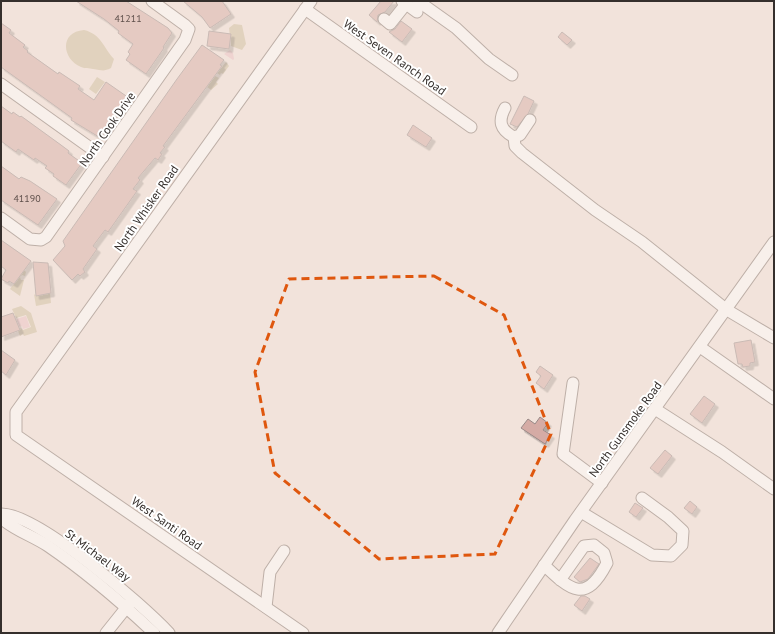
<svg xmlns="http://www.w3.org/2000/svg" width="775" height="634" font-family="'PT Sans',sans-serif">
<style>
.green{fill:#cdbc9c}
.water{fill:#eabfc4}
.building{fill:#d5aba5;stroke:#998987;filter:url(#shadow)}
.lines{fill:none;stroke-linecap:round;stroke-linejoin:round}
.minor-casing{stroke:#7e706a;stroke-width:13}
.minor{stroke:#fff;stroke-width:11}
.marked{fill:none;stroke:#df570e;stroke-width:3;stroke-dasharray:8 5;stroke-linejoin:round}
.labels{text-anchor:middle;dominant-baseline:central;stroke-width:4;stroke-linejoin:round;paint-order:stroke}
.number-label{font-size:10px;fill:#5d4e4a}
.street-label{font-size:12px;fill:#352f2c;stroke:#fff}
</style>
<defs>
<filter id="shadow"><feDropShadow dx="3.5" dy="3.5" stdDeviation="0" flood-color="#0004"/></filter>
</defs>
<rect width="100%" height="100%" fill="#f2e3db"/>
<g class="green">
<path d="M234,24l8,1 4,19 -4,6 -11,-4 -2,-18z"/>
<path d="M84,30c17,4 19,17 30,29l-3,9c-8,4 -9,2 -18,1 -4,-1 -8,0 -12,-2 -19,-8 -22,-35 3,-37z"/>
<path d="M226,62l3,4 -6,8 -2,-1 -1,2 -3,-2z"/>
<path d="M215,76l4,2 -3,4 2,2 -7,6 -4,-3z"/>
<path d="M97,77l8,5 -9,12 -7,-5z"/>
<path d="M24,270l2,2 -1,4 -3,-1 -2,2 1,3h3l-4,16 -10,-7z"/>
<path d="M50,293l1,10 -15,3 -2,-12 2,2z"/>
<path d="M21,306l10,7 6,19 -13,4 -1,-2 -3,2 -2,-5 3,-3 2,2 8,-3 -5,-12 -10,3 -4,-9z"/>
</g>
<g class="water">
<path d="M230,50l3,3 1,6 -1,1 -9,-6z"/>
<path d="M26,316l4,11 -7,2 -1,-3 -3,1 -3,-8z"/>
</g>
<g class="building">
<path d="M76,1h50l42,27 4,5 -9,14 1,1 -18,26 -20,-14 4,-6 -2,-2 5,-8 -15,-11 1,-2 -15,-12z"/>
<path d="M183,1h39l9,13 -21,14 -8,-11z"/>
<path d="M381,1h13l-9,11 -7,3 -1,7 -8,-7z"/>
<path d="M401,21l11,8 -10,13 -13,-10 6,-3z"/>
<path d="M1,23l10,7 -2,3 16,12 -2,2 5,4 -1,1 31,22 1,-2 21,14 -2,3 16,11 12,-18 23,16 -19,27 -2,-1 -9,13 -28,-17 1,-2 -71,-51z"/>
<path d="M209,31l22,3 -2,15 -22,-3z"/>
<path d="M562,32l10,8 -5,5 -9,-8z"/>
<path d="M202,45l22,15 -4,5 2,1 -59,80 2,1 -5,6 2,1 -4,6 -3,-2 -17,20 2,2 -7,9 4,2 -29,41 -3,-2 -12,16 4,3 -14,20 2,3 -5,4 -2,-2 -6,6 -19,-20 12,-14 -2,-5 114,-162z"/>
<path d="M524,96l10,5 -6,13 -11,13 -7,-3z"/>
<path d="M1,106l11,8 1,-2 7,5 1,-1 11,8 29,21 8,6 -1,2 14,10 -16,22 -13,-9 1,-2 -9,-6 2,-2 -12,-8 -1,2 -16,-11 -2,3 -15,-11z"/>
<path d="M413,125l19,13 -6,9 -19,-12z"/>
<path d="M1,166l18,13 2,-2 9,4 27,18 -19,26 -37,-25z"/>
<path d="M1,240l30,21 -17,23 -5,-3 -1,2 -7,-4 5,-9 -5,-4z"/>
<path d="M33,262l15,1 3,30 -15,3z"/>
<path d="M13,313l7,17 -19,7v-20z"/>
<path d="M751,340l4,22 -5,1v3l-7,1 -1,-3h-4l-4,-21z"/>
<path d="M1,350l14,10 -9,15 -5,-4z"/>
<path d="M540,366l13,9 -9,14 -8,-6 5,-7 -5,-4z"/>
<path d="M704,396l11,8 -13,19 -12,-9z"/>
<path d="M540,417l8,6 -5,7 8,5 -6,9 -24,-16 7,-9 7,5z"/>
<path d="M665,450l7,6 -14,18 -8,-6z"/>
<path d="M690,501l7,6 -5,7 -8,-6z"/>
<path d="M635,503l8,5 -7,9 -7,-5z"/>
<path d="M590,558l9,6 -11,15 -8,3 -6,-5z"/>
<path d="M581,596h4l5,3 -8,12 -8,-6z"/>
</g>
<g class="lines">
<defs>
<g id="minor">
<path d="M402,1l15,11"/>
<path d="M418,1l38,27 33,31 23,16"/>
<path d="M305,9l166,118"/>
<path d="M384,19l6,5 16,-20"/>
<path d="M1,84l102,73"/>
<path d="M505,108c-7,13 -5,22 9,29l6,-2 10,-15"/>
<path d="M514,137l1,9 7,7 73,57 47,32 85,68 47,28"/>
<path d="M1,218l29,21 11,1 5,-3 139,-197 4,-11 -4,-4 -33,-24"/>
<path d="M700,347l74,52"/>
<path d="M573,383l-10,71 39,29"/>
<path d="M655,409l67,43 52,37"/>
<path d="M581,512l71,43 19,1 11,-11 1,-14 -15,-14 -26,-19"/>
<path d="M1,514c36,-1 142,91 168,119"/>
<path d="M1,518c13,12 32,18 47,28 38,26 73,56 106,87"/>
<path d="M544,565c27,26 42,39 63,-2l-3,-10 -10,-8 -10,1 -24,34"/>
<path d="M266,607l4,-35 14,-21"/>
<path d="M106,633l24,-30"/>
<path d="M303,633l-287,-198v-23l295,-411"/>
<path d="M498,633l77,-113 199,-278"/>
</g>
</defs>
<use href="#minor" class="minor-casing"/>
<use href="#minor" class="minor"/>
</g>
<path d="M0 0H775V634H0ZM434,276l70,39 47,119 -56,120 -116,5 -104,-86 -20,-101 34,-93z" fill="#f2e3db" fill-opacity=".55" fill-rule="evenodd"/>
<path class="marked" d="M434,276l70,39 47,119 -56,120 -116,5 -104,-86 -20,-101 34,-93z"/>
<g class="labels">
<g class="number-label">
<text x="128" y="18">41211</text>
<text x="27" y="198">41190</text>
</g>
<g class="street-label">
<text transform="translate(395 57) rotate(35)">West Seven Ranch Road</text>
<text transform="translate(107 129) rotate(-55)">North Cook Drive</text>
<text transform="translate(146 208) rotate(-55)">North Whisker Road</text>
<text transform="translate(625 429) rotate(-54)">North Gunsmoke Road</text>
<text transform="translate(167 523) rotate(35)">West Santi Road</text>
<text transform="translate(98 555) rotate(37)">St Michael Way</text>
</g>
</g>
<rect width="775" height="634" fill="none" stroke="#352f2c" stroke-width="4"/>
</svg>
